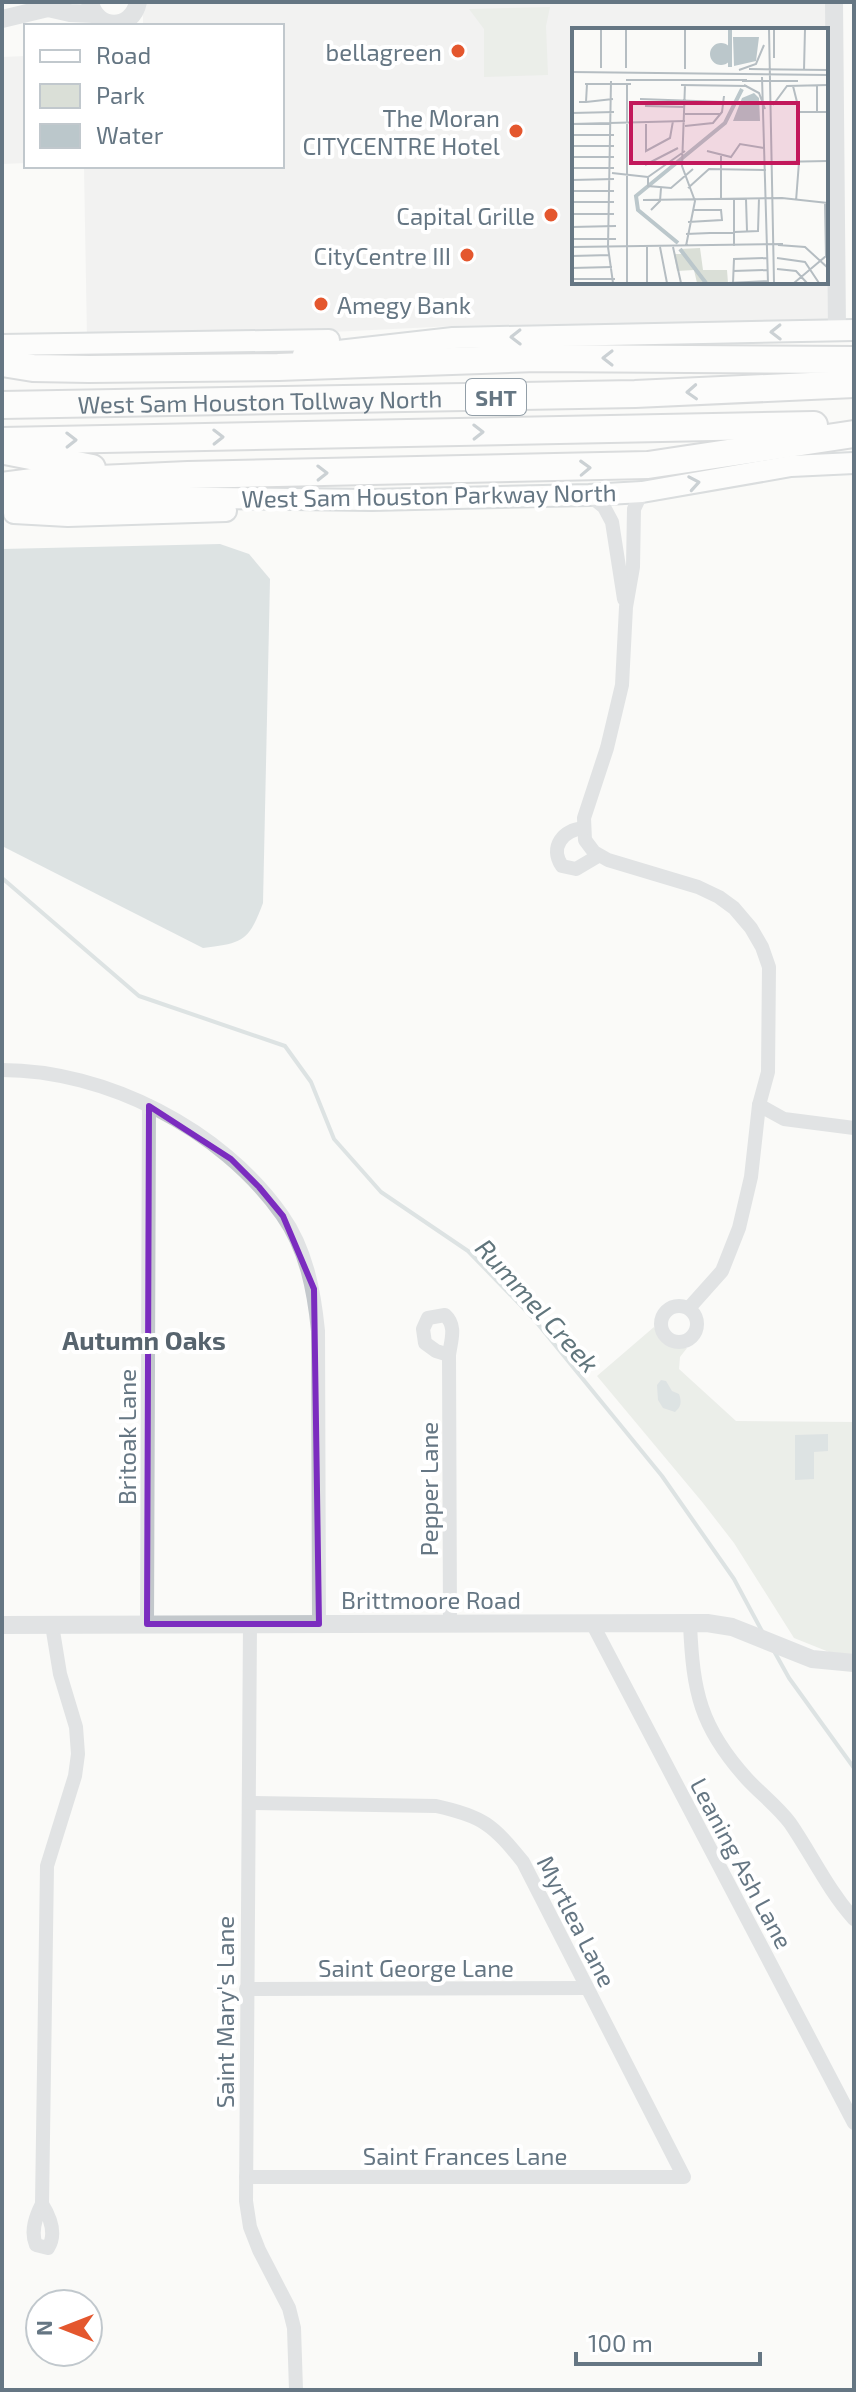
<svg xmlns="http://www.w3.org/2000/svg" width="856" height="2392" font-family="'Exo 2',sans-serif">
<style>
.built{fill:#e8e9e9;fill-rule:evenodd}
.green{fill:#dadfd7}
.water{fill:#bbc7cb}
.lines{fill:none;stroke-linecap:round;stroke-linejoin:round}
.stream{stroke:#bbc7cb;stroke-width:4}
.secondary-casing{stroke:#b3babf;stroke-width:24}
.motorway-casing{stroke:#b4b9bd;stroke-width:30}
.minor{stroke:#c3c8cc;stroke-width:14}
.tertiary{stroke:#c3c8cc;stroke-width:18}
.secondary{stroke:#fff;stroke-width:20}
.motorway{stroke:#fff;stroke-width:26}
.oneway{stroke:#939fa8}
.marked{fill:none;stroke:#7b2cbf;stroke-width:6;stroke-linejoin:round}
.poi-dot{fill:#e4572e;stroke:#fff;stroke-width:3}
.labels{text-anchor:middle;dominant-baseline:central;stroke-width:8;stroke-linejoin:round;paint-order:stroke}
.shield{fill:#fff;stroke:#939fa8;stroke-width:2}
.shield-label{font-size:22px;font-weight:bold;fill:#657683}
.poi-label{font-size:24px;fill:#657683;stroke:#fff;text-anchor:end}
.street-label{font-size:24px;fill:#657683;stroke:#fff}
.water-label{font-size:26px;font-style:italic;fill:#60757c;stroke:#fff}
.neighbourhood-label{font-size:26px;font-weight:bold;fill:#57646e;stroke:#fff}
.inset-river{fill:none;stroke:#bbc7cb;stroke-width:4}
.inset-road{fill:none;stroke:#b5bdc2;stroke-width:2}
.view{fill:#c2185b;fill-opacity:0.15;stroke:#c2185b;stroke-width:4}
.inset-edge{fill:none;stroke:#657683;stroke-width:4}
</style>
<rect width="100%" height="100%" fill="#fafaf8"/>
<g class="built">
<path d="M143,2h683l5,318 -377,6 -184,9 -183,2 -3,-170 198,-1v-140h-143l4,-3zM574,30h252v252h-252z"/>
<path d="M26,56v107l-24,1v-107z"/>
</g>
<g class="green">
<path d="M550,7l-4,19 2,49 -64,2v-48l-15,-20z"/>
<path d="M654,1327c7,17 15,21 33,21l-7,9 -1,12 57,52 118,1 -2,233 -23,-3 -35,-14 -60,-95 -31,-40 -106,-127z"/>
</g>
<g class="water">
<path d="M220,544l29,10 21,25 -7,324c-14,38 -20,40 -60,45l-201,-102v-297z"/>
<path d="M661,1380l5,1 6,10 7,3c3,8 2,13 -4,18l-12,-4 -5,-8 -1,-15z"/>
<path d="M828,1434v17l-14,1v27l-19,1v-45z"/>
</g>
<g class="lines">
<g class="stream">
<path d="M2,878l137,118 146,50 26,36 23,57 47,53 87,59 65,67 129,158 72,103 29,54"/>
<path d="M774,1651l15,27 65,90"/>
</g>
<defs>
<g id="secondary">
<path d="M2,345l327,-5"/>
<path d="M303,355l150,-17 401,-8"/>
<path d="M2,503l127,-6 243,3 217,-5 53,-3 149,-26 63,-3"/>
<path d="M14,513l54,3 158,-5"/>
</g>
<g id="motorway">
<path d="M2,363l31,5 56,1 189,-2 258,-9 318,2"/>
<path id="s1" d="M2,405l633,-11 219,-10"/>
<path d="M2,441l812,-16"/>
<path d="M5,451l87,17"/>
<path d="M2,486l31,-4 155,-7 460,-10 206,-31"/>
</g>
</defs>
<use href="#secondary" class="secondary-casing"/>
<use href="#motorway" class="motorway-casing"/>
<g class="minor">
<path d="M642,492l-8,17 -1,58 -7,40 -4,78 -15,63 -23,70 1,22 9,12 14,8 90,27 21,10 15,11 17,20 11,19 7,20 -1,105 -9,33 -8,72 -12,51 -17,43 -33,37"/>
<path d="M589,495l15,12 8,15 12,77"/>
<path d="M584,828c-21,2 -35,19 -22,38l14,3 22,-13"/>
<path d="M2,1070c103,0 220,59 280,145 24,34 32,75 36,116l1,293"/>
<path d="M759,1105l25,14 70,9"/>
<circle cx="679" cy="1324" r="18"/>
<path d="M449,1355l-13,-4 -11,-8 -2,-14 5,-11 17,-3c12,11 6,25 4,40l1,268"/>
<path d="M592,1623l262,500"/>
<path d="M147,1624l2,-518"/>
<path d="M250,1624l-4,577 4,26 9,23 30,58 5,20 2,62"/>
<path d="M690,1624c3,68 10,103 57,155 14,15 31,28 43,44 22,32 38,67 64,96"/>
<path d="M246,1989l341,-1"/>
<path d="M246,2177h438l-161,-315c-30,-37 -40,-46 -87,-56l-187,-3"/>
<path d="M42,2204c8,13 15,30 6,44l-12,-3c-6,-14 0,-29 6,-41l5,-338 28,-90 3,-22 -2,-27 -16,-53 -8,-49"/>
</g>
<g class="tertiary">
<path d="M90,2c6,29 42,29 48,0"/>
<path d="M834,2l3,328"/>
<path d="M48,8l22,5 24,1"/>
<path d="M2,19l46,-11 12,-6"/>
<path d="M2,1625l705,-2 25,4 80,32 42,4"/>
</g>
<use href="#secondary" class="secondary"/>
<use href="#motorway" class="motorway"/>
</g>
<defs><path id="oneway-chevron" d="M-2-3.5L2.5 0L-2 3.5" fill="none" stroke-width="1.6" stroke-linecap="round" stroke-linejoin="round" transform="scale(2)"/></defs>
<g class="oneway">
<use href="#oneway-chevron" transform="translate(776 332) rotate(179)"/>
<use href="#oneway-chevron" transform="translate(516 337) rotate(179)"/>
<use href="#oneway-chevron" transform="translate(608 358) rotate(180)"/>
<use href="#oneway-chevron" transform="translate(692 392) rotate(177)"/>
<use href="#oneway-chevron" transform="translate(478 432) rotate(-1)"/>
<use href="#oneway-chevron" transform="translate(218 437) rotate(-1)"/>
<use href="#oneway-chevron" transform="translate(71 440) rotate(-1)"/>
<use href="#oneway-chevron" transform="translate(585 468) rotate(-2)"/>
<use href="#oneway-chevron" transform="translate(322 473) rotate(-1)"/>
<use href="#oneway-chevron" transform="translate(694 483) rotate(-10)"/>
</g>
<path d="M0 0H856V2392H0ZM149,1106l82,53 28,28 24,29 31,73 5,335h-172z" fill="#fafaf8" fill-opacity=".55" fill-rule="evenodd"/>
<path class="marked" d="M149,1106l82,53 28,28 24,29 31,73 5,335h-172z"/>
<g class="poi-dot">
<circle cx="458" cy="51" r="8"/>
<circle cx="516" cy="131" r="8"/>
<circle cx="551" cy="215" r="8"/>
<circle cx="467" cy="255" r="8"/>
<circle cx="321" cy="304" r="8"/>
</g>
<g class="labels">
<rect class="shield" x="466" y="379" width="60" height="36" rx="6"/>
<g class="shield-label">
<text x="496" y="397">SHT</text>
</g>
<g class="poi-label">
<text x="442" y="51">bellagreen</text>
<text x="500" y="117">The Moran<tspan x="500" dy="28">CITYCENTRE Hotel</tspan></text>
<text x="535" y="215">Capital Grille</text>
<text x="451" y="255">CityCentre III</text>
<text x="337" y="304" text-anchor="start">Amegy Bank</text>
</g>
<g class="street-label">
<text stroke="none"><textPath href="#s1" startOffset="258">West Sam Houston Tollway North</textPath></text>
<text transform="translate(429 495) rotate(-1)">West Sam Houston Parkway North</text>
<text transform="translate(126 1437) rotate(-90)">Britoak Lane</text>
<text transform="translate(428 1489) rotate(-90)">Pepper Lane</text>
<text x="431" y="1599">Brittmoore Road</text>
<text transform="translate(742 1863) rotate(62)">Leaning Ash Lane</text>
<text transform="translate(577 1921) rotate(63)">Myrtlea Lane</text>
<text x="416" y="1967">Saint George Lane</text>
<text transform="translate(224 2012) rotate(-90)">Saint Mary's Lane</text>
<text x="465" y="2155">Saint Frances Lane</text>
</g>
<g class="water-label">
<text transform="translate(538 1305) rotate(48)">Rummel Creek</text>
</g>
<g class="neighbourhood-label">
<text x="144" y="1339">Autumn Oaks</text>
</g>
</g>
<g transform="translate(572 28)">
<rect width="256" height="256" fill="#fafaf8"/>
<path d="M128,220l3,22h24l1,13h-31l-3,-13 -17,1 -3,-17h11l-5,-5z" fill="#dadfd7"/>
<path d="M161,9h26l-3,24 -22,5zM138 26a11 11 0 1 1 22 0a11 11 0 1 1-22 0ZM182,65l5,5 1,23h-27l9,-23z" fill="#bbc7cb"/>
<path class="inset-river" d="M158,1v38M106,215l-40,-33 -2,-14 89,-73 17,-34M108,221l26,34"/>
<path class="inset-road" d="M29,1v39M67,1h46M113,1v40M197,1l5,254M202,30v-29M54,40v-39M177,41l79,1M167,42l17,-6 8,-19M232,42l1,-41M0,44l256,3M190,49l6,206M54,52h121M39,53l-3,166 5,36M170,53h56M13,56h46M55,56v199M109,57l66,1M113,57l-3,81 13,35 -9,45M172,57l15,8 6,16M221,58l6,24M245,58v26M68,71l84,3M7,74h7l1,-18M14,74l27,-3M201,77l14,-19 41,-1M73,78l40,1M227,84h29M0,85l42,-1M113,86h36M74,93v30l24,-13 3,-17M0,96l113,-3M113,98l28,-3 9,-11 2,-16M0,107h42M0,118h42M135,123l24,6 9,-13 24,4M149,128v43M0,129h42M203,134l53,-1M73,137l33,-17M0,140h42M40,145l36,4M76,149v9l23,2 22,-19M76,149l37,-26M0,152l42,-1M116,160l21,-19 57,1M0,163h42M162,171v47M174,171l1,32M71,172l139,-2 46,5M224,173l3,-39M0,174h42M79,182l9,-9 1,-13M0,186h42M116,194l34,-2 -1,-10h-27M0,199l44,-1M114,206l72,-3 1,-33M0,211h44M206,217l27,2 23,21M0,219l211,-3M75,219v36M88,219l7,36M101,219l8,36M0,228l38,-1M205,230l28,4 14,21M0,240l40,-1M205,241l19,2 11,12M161,243l35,-1M0,251h43M156,255l40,-2M161,255l1,-24 34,-1M222,255l32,-27 -1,-53"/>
<path class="view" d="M59,75h167v60h-167z"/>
<rect width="256" height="256" class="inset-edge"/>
</g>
<rect width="856" height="2392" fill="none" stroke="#657683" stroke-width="8"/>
<rect x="24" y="24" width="260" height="144" fill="#ffffff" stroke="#c1c8cd" stroke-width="2"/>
<rect x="40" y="50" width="40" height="12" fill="#ffffff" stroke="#c1c8cd" stroke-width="2"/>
<text x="96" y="64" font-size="24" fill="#657683">Road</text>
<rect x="40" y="84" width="40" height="24" fill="#dadfd7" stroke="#c1c8cd" stroke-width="2"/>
<text x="96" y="104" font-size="24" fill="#657683">Park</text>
<rect x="40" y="124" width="40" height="24" fill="#bbc7cb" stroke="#c1c8cd" stroke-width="2"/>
<text x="96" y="144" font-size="24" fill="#657683">Water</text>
<g transform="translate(64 2328) rotate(270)"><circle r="38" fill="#ffffff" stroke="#c1c8cd" stroke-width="2"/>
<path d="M0-6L14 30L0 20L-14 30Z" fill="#e4572e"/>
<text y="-12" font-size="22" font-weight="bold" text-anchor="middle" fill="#657683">N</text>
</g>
<path d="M576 2352v12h184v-12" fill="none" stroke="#657683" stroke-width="4"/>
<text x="588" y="2352" font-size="24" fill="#657683" stroke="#ffffff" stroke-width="6" paint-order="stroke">100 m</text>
</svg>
